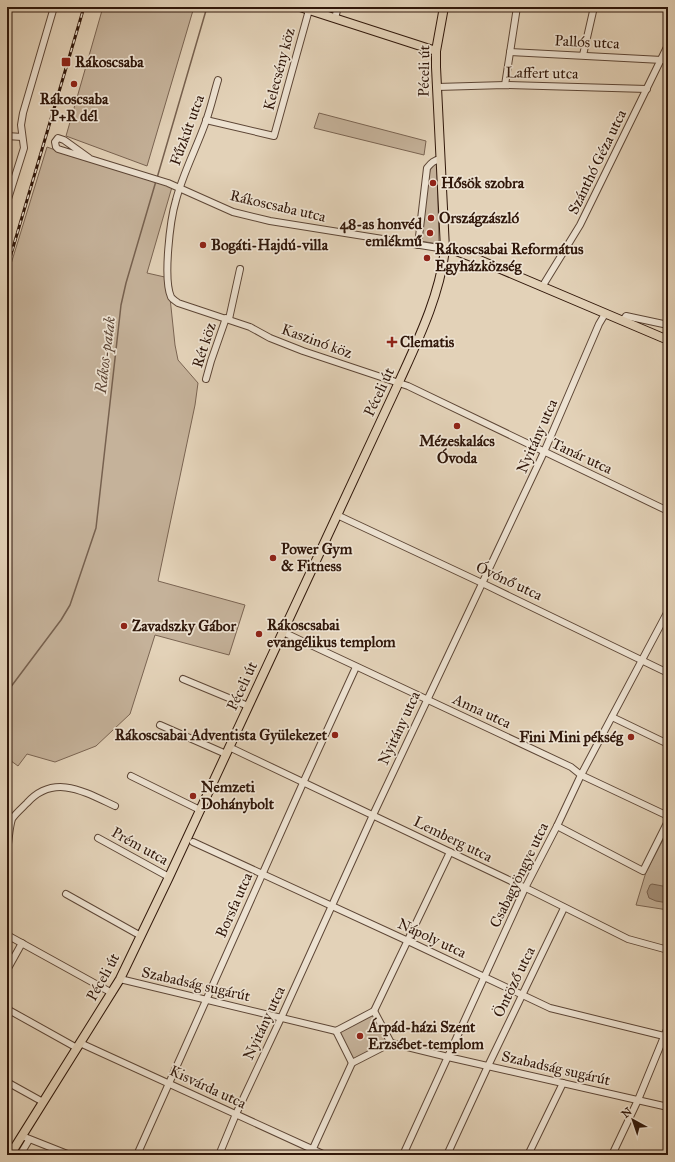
<svg xmlns="http://www.w3.org/2000/svg" width="675" height="1162" font-family="'IM FELL Great Primer',serif">
<style>
.green{fill:#c5b29a;stroke:#7a6452}
.water{fill:#a6927d;stroke:#77614f}
.lines{fill:none;stroke-linecap:round;stroke-linejoin:round}
.stream{stroke:#77614f;stroke-width:1.5}
.minor-casing{stroke:#5d4636;stroke-width:8}
.major-casing{stroke:#30170a;stroke-width:10}
.minor{stroke:#ede2d1;stroke-width:6}
.major{stroke:#e3d2b8;stroke-width:8}
.rail-casing{stroke:#30170a;stroke-width:3}
.rail{stroke:#ede2d1;stroke-width:1.5;stroke-dasharray:4.5;stroke-linecap:butt}
.poi-dot{fill:#8f2418;stroke:#ede2d1;stroke-width:1.5}
.labels{text-anchor:middle;dominant-baseline:central;stroke-width:3.5;stroke-linejoin:round;paint-order:stroke}
.street-label{font-size:15px;fill:#30170a;stroke:#ede2d1}
.poi-label{font-size:15px;font-weight:bold;fill:#30170a;stroke:#ede2d1;text-anchor:start}
.water-label{font-size:16px;font-style:italic;fill:#5f4838;stroke:#ede2d1}
</style>
<rect width="100%" height="100%" fill="#e3d2b8"/>
<filter id="stains"><feTurbulence type="fractalNoise" baseFrequency=".005" numOctaves="4"/><feColorMatrix values="0 0 0 0 .2 0 0 0 0 .09 0 0 0 0 .02 0 0 0 .5 -.17"/></filter>
<radialGradient id="worn" r=".72"><stop offset=".6" stop-color="#630" stop-opacity="0"/><stop offset="1" stop-color="#630" stop-opacity=".3"/></radialGradient>
<g class="green">
<path d="M103,7h91l-47,159 -81,-30z"/>
<path d="M319,113l107,28 -2,14 -110,-27z"/>
<path d="M47,147l11,4 114,36 -25,86 22,5v10l6,57 3,15 20,23 -3,22 -37,176 87,24 -16,50 -74,-20 -25,79 -34,32 -41,16 -28,-8 -9,12 -11,-8v-481z"/>
<path d="M437,164l2,80 -19,-3 10,-72 2,-4z"/>
<path d="M668,830v80l-32,-5 10,-33z"/>
<path d="M374,1011l17,32 -39,20 -16,-32z"/>
</g>
<path class="water" d="M652,884l16,3v16l-12,-2 -7,-3 -2,-6 3,-7z"/>
<g class="lines">
<g class="stream">
<path d="M157,178l50,-171"/>
<path d="M7,692l54,-72 9,-15 26,-77 25,-223 5,-22 30,-102"/>
</g>
<defs>
<g id="minor">
<path d="M335,18l3,-11"/>
<path d="M510,52l152,8"/>
<path d="M583,55l11,-48"/>
<path d="M218,80c-4,13 -7,27 -12,41 -9,26 -23,52 -30,79 -6,20 -13,79 -5,97 2,3 5,4 7,6l72,24 20,11 33,13 105,35 260,125"/>
<path d="M505,85l12,-78"/>
<path d="M437,87l68,-2 142,4"/>
<path d="M206,120l68,16 35,-126"/>
<path d="M7,136l15,1"/>
<path d="M89,158l-25,-18 -6,-2 -3,4 1,5 2,2 110,34 65,29 37,9 175,28"/>
<path d="M7,202l17,-54 -3,-23 2,-12 31,-106"/>
<path d="M418,245l9,-77c4,-5 7,-8 14,-9"/>
<path d="M542,287l38,-62 88,-180"/>
<path d="M229,319l11,-50"/>
<path d="M622,321l4,-5 42,9"/>
<path d="M206,379l5,-18 15,-43"/>
<path d="M337,515l145,68 186,90"/>
<path d="M283,632l288,135 10,8 87,41"/>
<path d="M183,679l65,27"/>
<path d="M612,717l56,27"/>
<path d="M160,725l66,29"/>
<path d="M229,747l303,144 96,48 40,11"/>
<path d="M131,776l69,34"/>
<path d="M557,826l86,45 25,-50"/>
<path d="M98,838l71,39"/>
<path d="M193,842l215,99 142,67 118,29"/>
<path d="M7,850c2,-9 2,-22 5,-31 3,-5 10,-11 15,-16 27,-30 58,-11 88,3"/>
<path d="M66,894l75,42"/>
<path d="M7,935l105,58"/>
<path d="M7,970l15,-27"/>
<path d="M120,979l216,52"/>
<path d="M7,1009l70,39"/>
<path d="M374,1011l76,-159"/>
<path d="M336,1031l16,32 39,-20"/>
<path d="M336,1031l38,-20 17,32"/>
<path d="M80,1043l245,112"/>
<path d="M391,1043l57,14 220,50"/>
<path d="M7,1082l36,20"/>
<path d="M22,1136l48,19"/>
<path d="M20,1155l9,-15"/>
<path d="M137,1155l166,-372 53,-116"/>
<path d="M219,1155l17,-41 45,-96 92,-203 171,-363 55,-128 6,-10"/>
<path d="M310,1155l42,-92"/>
<path d="M403,1155l122,-267 32,-62 24,-51 87,-164"/>
<path d="M447,1155l41,-89 76,-158"/>
<path d="M528,1155l35,-72"/>
<path d="M612,1155l26,-55 30,-73"/>
</g>
<g id="major">
<path d="M300,7l136,44"/>
<path d="M445,249h6l26,10 191,81"/>
<path d="M10,1155l110,-176 49,-102 230,-495c19,-42 41,-87 46,-133l-9,-182v-16l8,-44"/>
</g>
</defs>
<use href="#minor" class="minor-casing"/>
<use href="#major" class="major-casing"/>
<use href="#minor" class="minor"/>
<use href="#major" class="major"/>
<defs>
<path id="rail" d="M7,268l77,-261"/>
</defs>
<use href="#rail" class="rail-casing"/>
<use href="#rail" class="rail"/>
</g>
<g class="poi-dot">
<rect x="61" y="57" width="10" height="10" rx="2"/>
<circle cx="74" cy="84" r="4"/>
<circle cx="433" cy="183" r="4"/>
<circle cx="431" cy="218" r="4"/>
<circle cx="430" cy="233" r="4"/>
<circle cx="203" cy="245" r="4"/>
<circle cx="427" cy="258" r="4"/>
<path d="M390 336h4v4h4v4h-4v4h-4v-4h-4v-4h4z"/>
<circle cx="457" cy="426" r="4"/>
<circle cx="273" cy="558" r="4"/>
<circle cx="124" cy="626" r="4"/>
<circle cx="259" cy="634" r="4"/>
<circle cx="335" cy="735" r="4"/>
<circle cx="631" cy="737" r="4"/>
<circle cx="193" cy="796" r="4"/>
<circle cx="360" cy="1036" r="4"/>
</g>
<g class="labels">
<g class="street-label">
<text transform="translate(587 42) rotate(3)">Pallós utca</text>
<text transform="translate(279 69) rotate(-75)">Kelecsény köz</text>
<text transform="translate(424 71) rotate(-89)">Péceli út</text>
<text transform="translate(542 73) rotate(1)">Laffert utca</text>
<text transform="translate(187 130) rotate(-70)">Fűzkút utca</text>
<text transform="translate(597 162) rotate(-64)">Szánthó Géza utca</text>
<text transform="translate(278 206) rotate(13)">Rákoscsaba utca</text>
<text transform="translate(317 341) rotate(20)">Kaszinó köz</text>
<text transform="translate(204 345) rotate(-72)">Rét köz</text>
<text transform="translate(379 392) rotate(-65)">Péceli út</text>
<text transform="translate(537 436) rotate(-66)">Nyitány utca</text>
<text transform="translate(582 456) rotate(25)">Tanár utca</text>
<text transform="translate(509 581) rotate(25)">Óvónő utca</text>
<text transform="translate(242 686) rotate(-65)">Péceli út</text>
<text transform="translate(482 711) rotate(25)">Anna utca</text>
<text transform="translate(399 728) rotate(-65)">Nyitány utca</text>
<text transform="translate(453 839) rotate(26)">Lemberg utca</text>
<text transform="translate(140 846) rotate(29)">Prém utca</text>
<text transform="translate(519 875) rotate(-64)">Csabagyöngye utca</text>
<text transform="translate(234 905) rotate(-66)">Borsfa utca</text>
<text transform="translate(432 938) rotate(25)">Nápoly utca</text>
<text transform="translate(103 977) rotate(-61)">Péceli út</text>
<text transform="translate(514 982) rotate(-64)">Öntöző utca</text>
<text transform="translate(196 984) rotate(13)">Szabadság sugárút</text>
<text transform="translate(264 1023) rotate(-65)">Nyitány utca</text>
<text transform="translate(556 1068) rotate(13)">Szabadság sugárút</text>
<text transform="translate(208 1087) rotate(25)">Kisvárda utca</text>
</g>
<g class="poi-label">
<text x="75" y="62">Rákoscsaba</text>
<text x="74" y="99" text-anchor="middle">Rákoscsaba<tspan x="74" dy="17">P+R dél</tspan></text>
<text x="441" y="183">Hősök szobra</text>
<text x="439" y="218">Országzászló</text>
<text x="422" y="224" text-anchor="end">48-as honvéd<tspan x="422" dy="17">emlékmű</tspan></text>
<text x="211" y="245">Bogáti-Hajdú-villa</text>
<text x="435" y="249">Rákoscsabai Református<tspan x="435" dy="17">Egyházközség</tspan></text>
<text x="400" y="342">Clematis</text>
<text x="457" y="441" text-anchor="middle">Mézeskalács<tspan x="457" dy="17">Óvoda</tspan></text>
<text x="281" y="549">Power Gym<tspan x="281" dy="17">&amp; Fitness</tspan></text>
<text x="267" y="625">Rákoscsabai<tspan x="267" dy="17">evangélikus templom</tspan></text>
<text x="132" y="626">Zavadszky Gábor</text>
<text x="327" y="735" text-anchor="end">Rákoscsabai Adventista Gyülekezet</text>
<text x="623" y="737" text-anchor="end">Fini Mini pékség</text>
<text x="201" y="787">Nemzeti<tspan x="201" dy="17">Dohánybolt</tspan></text>
<text x="368" y="1027">Árpád-házi Szent<tspan x="368" dy="17">Erzsébet-templom</tspan></text>
</g>
<g class="water-label">
<text transform="translate(105 355) rotate(-83)">Rákos-patak</text>
</g>
</g>
<rect width="675" height="1162" fill="none" stroke="#e3d2b8" stroke-width="24"/>
<rect x="8" y="8" width="659" height="1146" fill="none" stroke="#30170a" stroke-width="2"/>
<rect x="12" y="12" width="651" height="1138" fill="none" stroke="#30170a"/>
<g transform="translate(633 1120) rotate(320)" stroke="#ede2d1" stroke-width="3" paint-order="stroke">
<path d="M0-3L7 15L0 10L-7 15Z" fill="#30170a"/>
<text y="-6" font-size="11" font-weight="bold" text-anchor="middle" fill="#30170a">N</text>
</g>
<rect width="100%" height="100%" filter="url(#stains)"/>
<rect width="100%" height="100%" fill="url(#worn)"/>
</svg>
